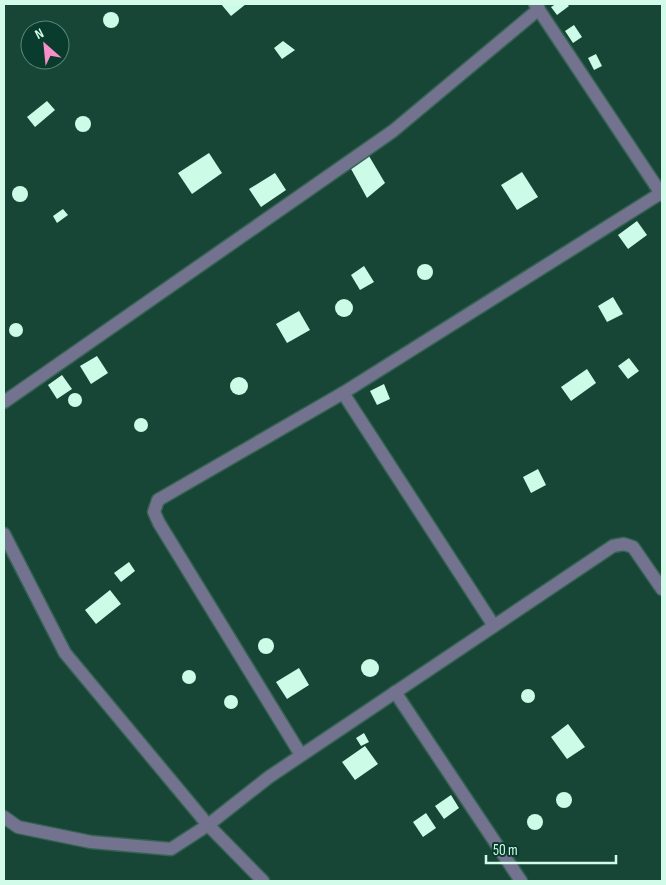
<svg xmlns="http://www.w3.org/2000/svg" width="666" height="885" font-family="'Sofia Sans Condensed',sans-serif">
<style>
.building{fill:#ccfce7}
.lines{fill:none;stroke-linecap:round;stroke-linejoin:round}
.street-casing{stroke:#356353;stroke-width:15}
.street{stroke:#73728f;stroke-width:12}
</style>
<rect width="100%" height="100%" fill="#174636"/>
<g class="building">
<path d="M221,4h25l-15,12z"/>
<path d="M556,4h11l2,2 -12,9 -6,-8z"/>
<circle cx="111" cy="20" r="8"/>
<path d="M574,25l8,12 -9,6 -8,-12z"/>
<path d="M283,41l12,9 -13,9 -8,-11z"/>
<path d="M596,54l6,12 -8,4 -6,-12z"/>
<path d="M47,101l8,9 -20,17 -8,-10z"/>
<circle cx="83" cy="124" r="8"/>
<path d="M209,153l13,20 -30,21 -14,-21z"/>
<path d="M369,156l16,27 -18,15 -17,-31z"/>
<path d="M522,172l16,25 -21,13 -16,-25z"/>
<path d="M275,173l11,17 -25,17 -12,-18z"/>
<circle cx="20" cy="194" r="8"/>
<path d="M63,209l5,6 -11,8 -4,-7z"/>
<path d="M637,221l10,14 -19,14 -10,-14z"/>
<circle cx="425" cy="272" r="8"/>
<path d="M364,266l10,16 -14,8 -9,-15z"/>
<path d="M613,297l10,17 -16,8 -9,-16z"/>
<circle cx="344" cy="308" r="9"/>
<path d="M299,311l11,19 -23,13 -11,-19z"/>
<circle cx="16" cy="330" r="7"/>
<path d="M97,356l11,17 -17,11 -11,-18z"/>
<path d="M629,358l10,13 -11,8 -10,-13z"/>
<path d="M587,369l9,14 -25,18 -10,-14z"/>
<path d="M62,375l10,14 -15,10 -9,-14z"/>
<circle cx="239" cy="386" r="9"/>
<path d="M384,384l6,15 -13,6 -7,-14z"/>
<circle cx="75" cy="400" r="7"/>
<circle cx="141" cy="425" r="7"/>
<path d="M538,469l8,16 -15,8 -8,-16z"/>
<path d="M129,562l6,9 -14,11 -7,-9z"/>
<path d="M110,590l11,14 -25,20 -11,-14z"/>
<circle cx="266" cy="646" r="8"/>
<circle cx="370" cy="668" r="9"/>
<path d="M299,668l10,17 -22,14 -11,-17z"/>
<circle cx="189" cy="677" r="7"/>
<circle cx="528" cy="696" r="7"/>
<circle cx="231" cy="702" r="7"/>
<path d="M568,724l17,23 -18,12 -16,-22z"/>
<path d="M364,733l5,9 -8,4 -5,-8z"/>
<path d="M365,746l13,18 -23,16 -13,-18z"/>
<circle cx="564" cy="800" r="8"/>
<path d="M451,795l8,13 -15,11 -9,-13z"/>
<path d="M426,813l10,15 -13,9 -10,-15z"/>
<circle cx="535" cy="822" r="8"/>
</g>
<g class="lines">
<defs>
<g id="street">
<path d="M535,4l127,191"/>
<path d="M343,393l151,233"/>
<path d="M4,402l389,-271 146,-122"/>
<path d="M4,534l61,119 143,172 55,56"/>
<path d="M395,692l126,189"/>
<path d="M301,755l-142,-232 -5,-11 4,-12 185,-107 318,-200"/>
<path d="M4,817l14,10 73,15 80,7 37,-24 61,-48 344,-231 11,-2 9,3 29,42"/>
</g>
</defs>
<use href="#street" class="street-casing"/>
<use href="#street" class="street"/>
</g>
<rect width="666" height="885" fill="none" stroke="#d2fce9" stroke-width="10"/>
<g transform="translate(45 45) rotate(333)"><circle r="24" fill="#093c2c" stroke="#598978"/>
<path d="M0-4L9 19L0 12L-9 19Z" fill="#f98fc9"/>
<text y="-8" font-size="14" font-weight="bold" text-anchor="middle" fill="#d2fce9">N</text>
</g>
<path d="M486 855v8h130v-8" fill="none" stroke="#d2fce9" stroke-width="2.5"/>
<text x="493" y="855" font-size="15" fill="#d2fce9" stroke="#093c2c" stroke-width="4" paint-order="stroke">50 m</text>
</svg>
